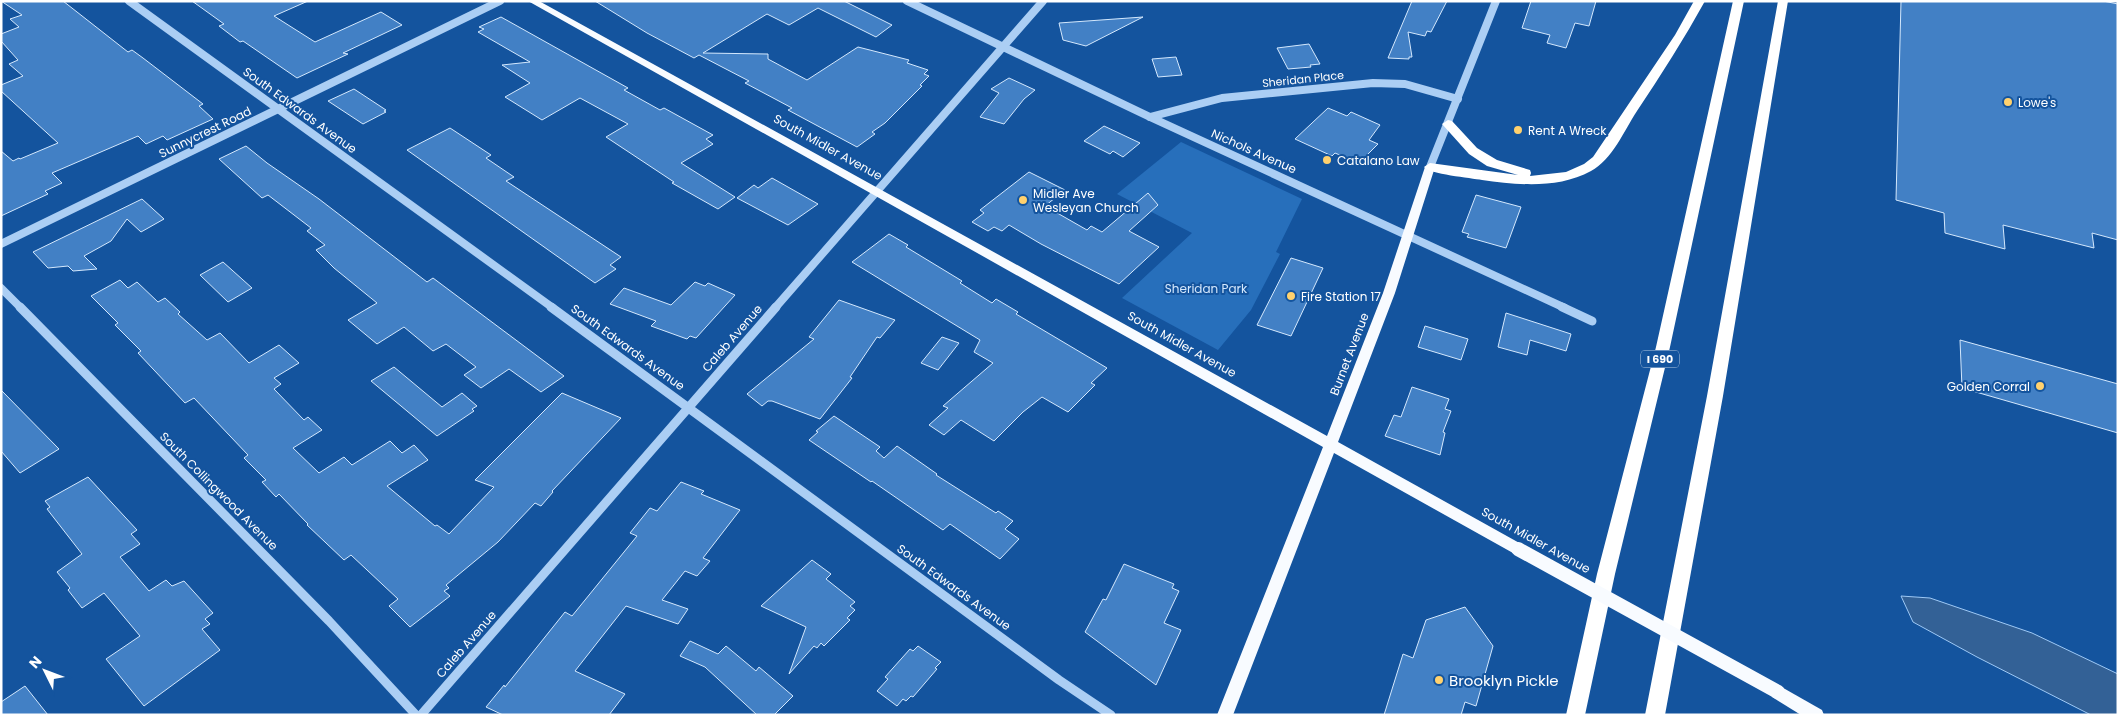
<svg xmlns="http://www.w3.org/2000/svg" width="2119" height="716" font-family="Poppins,sans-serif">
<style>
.green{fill:#276fbb}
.water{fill:#336196;stroke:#9ec9f6}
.building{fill:#4280c5;stroke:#d4e8fd}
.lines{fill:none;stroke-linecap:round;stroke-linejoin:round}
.minor-far1{stroke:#abcef4;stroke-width:8}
.minor{stroke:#abcef4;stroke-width:9}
.major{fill:#f8fbff;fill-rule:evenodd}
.highway{fill:#fff;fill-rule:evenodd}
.major-bridge{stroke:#f8fbff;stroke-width:14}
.poi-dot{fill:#ffd16e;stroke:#14549e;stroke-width:2}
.labels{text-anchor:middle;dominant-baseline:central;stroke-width:4;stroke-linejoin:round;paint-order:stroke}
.far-street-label{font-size:11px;fill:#fff;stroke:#14549e}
.shield{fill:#14549e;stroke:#b8cce2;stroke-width:1}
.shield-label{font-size:11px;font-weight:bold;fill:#fff}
.poi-label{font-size:12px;fill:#fff;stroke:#14549e;text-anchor:start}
.street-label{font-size:12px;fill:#fff;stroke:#14549e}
.park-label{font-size:12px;fill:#d4e8fd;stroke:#14549e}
.near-poi-label{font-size:15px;fill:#fff;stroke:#14549e;text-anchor:start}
</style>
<rect width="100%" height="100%" fill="#14549e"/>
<path class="green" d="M1181,142l121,57 -26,53 4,2 -29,56 -33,40 -96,-52 70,-65 -75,-39z"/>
<path class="water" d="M1901,596l29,2 102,35 86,41v41h-27l-114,-58 -64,-35z"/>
<g class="building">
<path d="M1,1h62l65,51 4,-2 11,8 60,46 -4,2 14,13 -46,21 -4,-4 -17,8 -8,-8 -86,37 10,10 -17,8 3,3 -47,22v-65l12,10 6,-3 1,1 38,-16 -57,-52v-6l22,-9 -14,-12 9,-4 -17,-19v-7l18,-7 -9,-8 12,-4z"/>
<path d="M192,1h116l-34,15 41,26 66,-30 21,13 -59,28 5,1 -51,24 -54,-37 -3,1 -21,-16 5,-2z"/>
<path d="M595,1h249l48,24 -16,12 -58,-29 -29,17 -22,-11 -64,39 65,1v5l39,21 51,-33 51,13 -2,3 21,7 -4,4 5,2 -9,9 2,1 -37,37 -13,9 3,2 -18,13 -69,-37 4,-2 -47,-25 4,-2 -50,-26 -5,3 -47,-25z"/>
<path d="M1412,1h35l-16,31 -4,-1 -2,5 -17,-4 4,25h-3v2l-21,-1z"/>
<path d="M1531,1h65l-7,25 -14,-3 -9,25 -19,-5 3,-8 -28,-7z"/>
<path d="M1901,1h202l15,3v236l-26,-7 2,15 -91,-23 2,24 -60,-16 -1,-20 -48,-13z"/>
<path d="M501,17l127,71 -4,2 36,20 4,-2 49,27 -7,4 7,5 -32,19 54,34 -17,12 -46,-26 2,-1 -68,-45 22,-13 -48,-26 -38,22 -37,-23 25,-14 -28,-18 28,-3 -52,-30 6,-3 -5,-2z"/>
<path d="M1143,17l-57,29 -23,-6 -4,-17z"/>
<path d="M1309,44l11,20 -10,1 1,2 -23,2 -11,-21z"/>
<path d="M1176,57l6,18 -24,2 -6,-18z"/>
<path d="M1009,78l26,12 -11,9 -20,25 -24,-7 19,-24 -8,-4z"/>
<path d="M354,89l32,21 -2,1 2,1 -23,12 -35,-23z"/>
<path d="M1328,108l19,8 4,-4 29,13 -11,15 9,4 -19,19 -24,-10 -3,3 -37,-17z"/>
<path d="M1104,126l36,17 -17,14 -10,-6 -3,3 -26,-13z"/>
<path d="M450,128l41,27 -5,3 28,19 -8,4 115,76 -11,8 6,4 -21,14 -188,-133z"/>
<path d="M246,146l21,17 52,36 108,83 6,-4 131,98 -23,16 -32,-23 -28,19 -17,-13 12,-8 -30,-23 -13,7 -29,-24 -27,17 -29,-24 29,-17 -43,-35 -18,-18 9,-5 -18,-14 4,-3 -43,-33 -6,3 -43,-39z"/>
<path d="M1029,172l36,18 -20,16 42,24 4,-4 11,6 46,-39 10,12 -29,26 30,16 -40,37 -78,-40 -32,-19 -7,6 -8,-4 -6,4 -16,-9 12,-9 -4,-3z"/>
<path d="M772,178l46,26 -30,21 -51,-27 17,-13 4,3z"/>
<path d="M1476,195l45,12 -15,41 -39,-11 2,-3 -7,-2z"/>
<path d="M142,199l22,20 -23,13 -14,-13 -16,22 -27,15 13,13 -24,2 -5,-5 -20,2 -15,-16z"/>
<path d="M889,234l19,11 -2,2 56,34 -2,2 32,20 4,-4 22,13 -2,2 91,54 -16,15 4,2 -27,27 -26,-15 -19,15 -29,29 -33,-21 -17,15 -15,-10 19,-17 -5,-2 50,-43 -19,-11 6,-12 -128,-78z"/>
<path d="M1291,258l32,10 -32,68 -34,-11z"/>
<path d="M223,262l29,26 -24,14 -28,-27z"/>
<path d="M120,280l8,8 9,-6 21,20 7,-4 15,14 -2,2 29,26 13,-7 29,30 30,-18 20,18 -25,15 7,6 -7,5 30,31 4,-3 14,13 -29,18 26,25 25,-16 8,8 38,-24 12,12 12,-8 14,15 -41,26 48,40 2,-1 12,9 45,-47 -19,-7 87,-87 59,25 -69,73 1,1 -12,14 -6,-3 -37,39 -52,43 3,3 -5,3 6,5 -40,31 -21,-21 9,-7 -47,-44 -7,5 -37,-35 1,-1 -29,-30 -3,3 -14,-15 4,-2 -22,-22 4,-3 -54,-57 -9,5 -47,-50 3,-2 -26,-26 3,-2 -27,-27z"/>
<path d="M695,282l10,4 3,-3 27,12 -39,43 -6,-2 -3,3 -36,-13 5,-5 -46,-17 14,-16 47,17z"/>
<path d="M839,300l56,20 -15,18 -3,-1 -27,40 2,1 -32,41 -48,-18h-4l-6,5 -15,-12 67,-55 -5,-2z"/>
<path d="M1506,313l65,21 -5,17 -36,-11 -3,15 -29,-8z"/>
<path d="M1425,326l43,13 -7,21 -43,-13z"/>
<path d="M942,337l17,6 -21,27 -17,-7z"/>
<path d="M1960,340l158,44v49l-156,-45z"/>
<path d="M394,367l48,40 20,-14 15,13 -5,3 2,2 -37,25 -66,-55z"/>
<path d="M1412,387l37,12 -4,10 6,2 -8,21 2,1 -5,22 -55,-19 9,-21 7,2z"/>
<path d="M1,390l58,59 -39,24 -19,-22z"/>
<path d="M834,416l46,31 -4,4 8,7 13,-12 40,28 -1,1 60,38 2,-2 15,10 -8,8 14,10 -19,20 -50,-35 -7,6 -71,-49 -1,1 -62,-42 9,-8 -2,-1z"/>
<path d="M88,477l49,53 -6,4 9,10 -20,13 29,34 17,-11 6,6 12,-5 29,32 -8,6 5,5 -8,5 18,21 -76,56 -38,-47 34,-23 -36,-43 -22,15 -14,-18 2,-2 -13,-16 25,-18 -35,-45 3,-2 -5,-6z"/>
<path d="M681,482l23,9 -3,3 39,16 -37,48 7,3 -13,15 -12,-5 -23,29 26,9 -10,15 -52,-18 -51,65 50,23 -16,21h-106l-17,-8 18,-22 1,2 60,-75 7,4 65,-80 -7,-3 20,-25 7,3z"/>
<path d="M812,560l19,14 -5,5 29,23 -5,4 5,4 -8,8 3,2 -26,26 -3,-3 -4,5 -3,-2 -25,28 17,-47 -45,-21z"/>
<path d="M1124,564l50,20 -2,4 7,3 -15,32 17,7 -25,55 -71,-53 18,-33 3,1z"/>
<path d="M1465,607l28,39 -17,60 -11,-4 -4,13h-77l19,-61 10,4 13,-38z"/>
<path d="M690,641l28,13 8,-8 30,25 3,-4 34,29 -19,19h-17l-52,-48 -25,-11z"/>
<path d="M918,646l23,16 -6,6 2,1 -24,28 -2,-1 -5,5 -3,-2 -6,7 -20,-15 11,-12 -3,-2 25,-28 3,2z"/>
<path d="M25,686l23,29h-47v-13z"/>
</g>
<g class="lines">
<g class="minor-far1">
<path d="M129,1l424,307"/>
<path d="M907,1l243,116 415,191"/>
<path d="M1150,117l72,-19 151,-15 32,1 53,15"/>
<path d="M1430,167l66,-166"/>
<path d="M1,244l499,-243"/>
<path d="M1,288l20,20"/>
<path d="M775,308l268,-307"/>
</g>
<g class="minor">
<path d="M20,307l309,314 87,94"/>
<path d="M551,307l508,373 52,35"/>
<path d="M1562,307l30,14"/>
<path d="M421,715l355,-408"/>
</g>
<g class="major">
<path d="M528,1h11l788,435 56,-143 42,-126 5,-3 4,1 1,2 -40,126 -57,149 185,103 2,4 -2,4 -5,2 -5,-2 -179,-100 -101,262h-16l106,-268z"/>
<path d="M1778,685l44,25 2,5h-23l-29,-18 -2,-5 2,-5z"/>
</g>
<g class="highway">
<path d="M1694,1h11c-21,38 -44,74 -68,110 -13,20 -25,49 -46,60 -33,18 -73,14 -109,9 -11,-2 -53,-6 -58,-13l6,-4 88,12 -31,-9 -18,-12 -27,-30 6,-4 4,1 25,27 20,12 33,10 1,3 -1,3 36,-4 18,-8 9,-7 82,-122z"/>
<path d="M1733,1h11l-74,346 -55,227 -30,141h-19l31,-141 59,-227z"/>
<path d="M1778,1h10l-65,395 -58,319h-20l62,-319z"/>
</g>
<path class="major-bridge" d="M1518,549l260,143"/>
</g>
<g class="poi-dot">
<circle cx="2008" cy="102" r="5"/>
<circle cx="1518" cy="130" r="5"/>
<circle cx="1327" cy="160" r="5"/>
<circle cx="1023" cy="200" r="5"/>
<circle cx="1291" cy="296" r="5"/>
<circle cx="2040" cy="386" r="5"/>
<circle cx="1439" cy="680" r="5"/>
</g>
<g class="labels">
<g class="far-street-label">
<text transform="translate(1303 79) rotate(-6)">Sheridan Place</text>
</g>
<rect class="shield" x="1641" y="350.5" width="38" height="17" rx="4"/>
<g class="shield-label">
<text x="1660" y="359">I 690</text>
</g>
<g class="poi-label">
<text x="2018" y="102">Lowe's</text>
<text x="1528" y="130">Rent A Wreck</text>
<text x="1337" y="160">Catalano Law</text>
<text x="1033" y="193">Midler Ave<tspan x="1033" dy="14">Wesleyan Church</tspan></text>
<text x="1301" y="296">Fire Station 17</text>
<text x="2030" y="386" text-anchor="end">Golden Corral</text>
</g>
<g class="street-label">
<text transform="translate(300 110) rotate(36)">South Edwards Avenue</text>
<text transform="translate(205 132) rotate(-26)">Sunnycrest Road</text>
<text transform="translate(828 147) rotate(29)">South Midler Avenue</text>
<text transform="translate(1254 151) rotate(24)">Nichols Avenue</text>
<text transform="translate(732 338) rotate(-49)">Caleb Avenue</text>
<text transform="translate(1182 344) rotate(29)">South Midler Avenue</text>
<text transform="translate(628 347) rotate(36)">South Edwards Avenue</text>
<text transform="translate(1349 354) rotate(-69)">Burnet Avenue</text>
<text transform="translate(219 491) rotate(45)">South Collingwood Avenue</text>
<text transform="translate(1536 540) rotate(29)">South Midler Avenue</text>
<text transform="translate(954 587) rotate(36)">South Edwards Avenue</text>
<text transform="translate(466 644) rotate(-49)">Caleb Avenue</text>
</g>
<g class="park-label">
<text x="1206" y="288">Sheridan Park</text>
</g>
<g class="near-poi-label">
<text x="1449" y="680">Brooklyn Pickle</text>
</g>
</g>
<rect width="2119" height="716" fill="none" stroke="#ffffff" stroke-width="5"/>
<g transform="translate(45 671) rotate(312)" stroke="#14549e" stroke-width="4" paint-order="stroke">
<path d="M0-4L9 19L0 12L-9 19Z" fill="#ffffff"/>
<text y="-8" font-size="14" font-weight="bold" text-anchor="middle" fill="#ffffff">N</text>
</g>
</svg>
